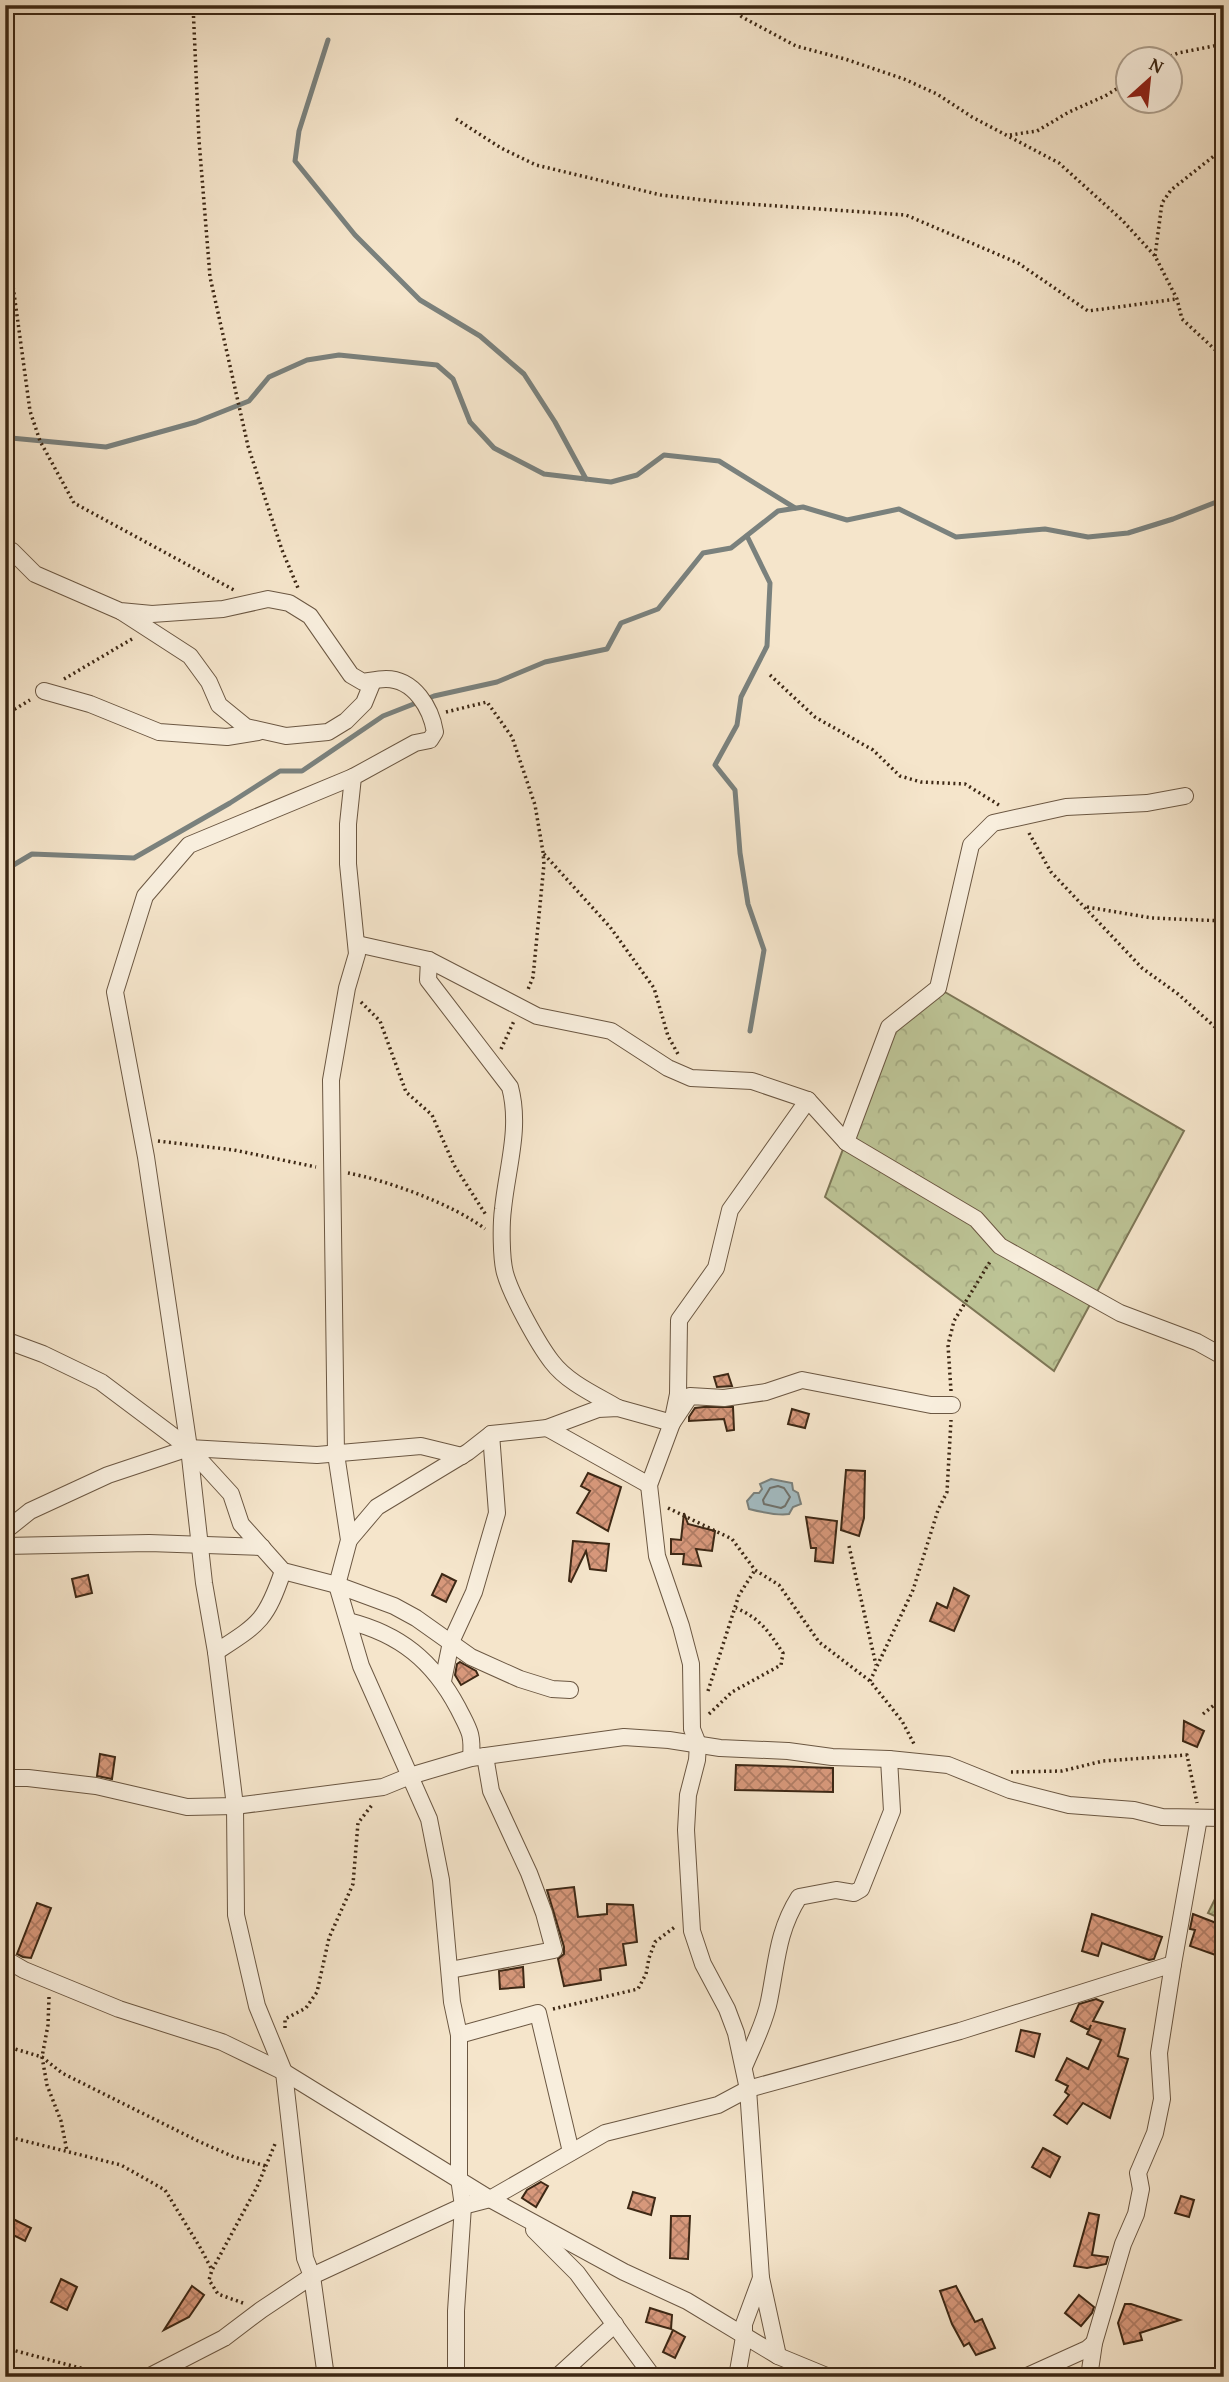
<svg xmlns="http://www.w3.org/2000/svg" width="1229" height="2382" font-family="'Gentium Book Plus',serif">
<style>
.forest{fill:url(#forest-crowns);stroke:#7d7656;stroke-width:2}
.water{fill:#a3bcc3;stroke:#7a817d;stroke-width:2}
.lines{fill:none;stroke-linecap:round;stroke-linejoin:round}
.shore{stroke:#70726c;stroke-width:2}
.stream{stroke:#7a817d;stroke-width:5}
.building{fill:url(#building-cross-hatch);stroke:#3d2815;stroke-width:2}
.street-casing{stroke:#6b5742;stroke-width:18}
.path{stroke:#3d2815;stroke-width:3.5;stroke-dasharray:2 3.5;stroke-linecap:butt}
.street{stroke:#f8eedd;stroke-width:16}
</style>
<defs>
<pattern id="forest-crowns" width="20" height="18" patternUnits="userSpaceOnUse" patternTransform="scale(1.75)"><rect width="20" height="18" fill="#bdc496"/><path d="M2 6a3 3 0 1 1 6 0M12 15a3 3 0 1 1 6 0" fill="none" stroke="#a3a880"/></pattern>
<pattern id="building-cross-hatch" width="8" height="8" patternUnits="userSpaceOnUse" patternTransform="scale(1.75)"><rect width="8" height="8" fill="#d7987b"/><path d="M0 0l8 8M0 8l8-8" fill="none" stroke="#b07c64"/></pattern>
</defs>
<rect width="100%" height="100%" fill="#f5e5cb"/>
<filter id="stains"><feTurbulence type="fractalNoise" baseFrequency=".00286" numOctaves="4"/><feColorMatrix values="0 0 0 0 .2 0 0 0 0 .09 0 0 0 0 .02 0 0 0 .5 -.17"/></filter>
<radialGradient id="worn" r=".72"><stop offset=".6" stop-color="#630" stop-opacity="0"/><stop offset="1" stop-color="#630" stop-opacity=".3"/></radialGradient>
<g class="forest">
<path d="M938,988l246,143 -130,240 -229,-174 64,-170z"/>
<path d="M1224,1881v39l-16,-7z"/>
</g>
<path class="water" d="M771,1479l21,4 1,7 5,3 3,11 -8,3 -4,7c-11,2 -28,-2 -40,-5l-2,-8 7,-8h5l3,-4 -2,-5z"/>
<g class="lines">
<path class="shore" d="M778,1486l6,2 6,9 -5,9 -4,2 -17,-4 -1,-4 7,-12z"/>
<g class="stream">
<path d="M328,40l-29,91 -4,30 60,74 65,65 60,36 44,38 31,48 31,57"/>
<path d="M11,438l95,9 90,-25 53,-21 20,-24 38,-17 32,-5 98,10 16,14 17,43 24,26 50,26 67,8 26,-7 27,-20 55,6 76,47"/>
<path d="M747,536l23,47 -3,63 -26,51 -4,28 -22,40 20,25 5,63 8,51 16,46 -14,81"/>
<path d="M5,870l27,-16 102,4 96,-55 50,-32h22l81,-55 51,-20 63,-14 48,-20 62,-13 14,-26 37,-14 45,-56 28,-5 47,-37 25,-4 44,13 52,-11 57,28 89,-8 43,8 40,-4 45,-14 51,-20"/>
</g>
</g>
<g class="building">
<path d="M728,1374l4,12 -15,1 -3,-10z"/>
<path d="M704,1407h29l1,23 -7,1 -3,-12 -35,2v-4l6,-9z"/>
<path d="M792,1409l17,5 -4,14 -17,-4z"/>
<path d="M846,1470l19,1 -1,47 -5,18 -18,-6z"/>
<path d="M588,1473l33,14 -13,44 -31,-18 13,-22 -9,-5z"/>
<path d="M684,1513l4,11 27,7 -3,20 -16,-2 5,17 -18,-2 1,-10h-13v-15l10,1z"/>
<path d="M806,1517l31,4 -4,42 -18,-2 1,-13h-5z"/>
<path d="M573,1541l36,3 -3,27 -16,-2 -4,-18 -15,31 -2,-1z"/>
<path d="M442,1574l14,7 -10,21 -14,-7z"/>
<path d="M88,1575l4,18 -16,4 -4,-18z"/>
<path d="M954,1588l15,8 -15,35 -24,-10 7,-18 10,5z"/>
<path d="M460,1662l16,9 2,4 -17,10 -6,-10 2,-11z"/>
<path d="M1184,1721l20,10 -7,16 -14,-6z"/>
<path d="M100,1754l15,3 -3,22 -15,-3z"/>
<path d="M736,1765l97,3v24l-98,-2z"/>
<path d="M574,1887l4,30 29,-3v-10l26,1 4,37 -14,2 3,21 -26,4 1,11 -37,6 -6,-27 6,-5v-7l-17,-57z"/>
<path d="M37,1903l14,5 -20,50 -8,-1 -6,-3z"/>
<path d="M1092,1914l70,23 -8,22 -5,1 -47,-17 -4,13 -16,-5z"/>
<path d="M1193,1914l31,12v32l-34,-12 5,-16 -5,-1z"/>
<path d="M523,1967l1,20 -24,2 -1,-18z"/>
<path d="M1096,1999l7,3 -10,19 32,8 -7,27 10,3 -18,59 -27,-15 -16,21 -13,-9 15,-20 -4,-3 3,-6 -12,-6 11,-22 21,11 13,-29 -14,-6 4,-9 -2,5 -18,-9 8,-17z"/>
<path d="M1021,2030l19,4 -6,23 -18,-6z"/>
<path d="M1043,2148l17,9 -10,20 -18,-10z"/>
<path d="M541,2182l7,4 -12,21 -14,-9 5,-8z"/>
<path d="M633,2192l22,6 -4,17 -23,-7z"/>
<path d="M1181,2196l13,4 -5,17 -14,-4z"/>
<path d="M1089,2213l10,2 -7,40 16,2 -2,7 -19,4 -13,-2z"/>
<path d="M671,2216h19l-2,43 -18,-1z"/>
<path d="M11,2218l20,10 -6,13 -20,-10z"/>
<path d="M61,2279l16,8 -10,23 -16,-8z"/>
<path d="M192,2286l12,9 -15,22 -25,13z"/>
<path d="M956,2286l19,36 7,-3 13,29 -19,7 -7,-12 -5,3 -12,-22 -12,-33z"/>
<path d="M1079,2295l15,12 -2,6 -11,13 -16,-13z"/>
<path d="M1125,2304h6l49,16 -40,13 2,7 -18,4 -6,-21z"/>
<path d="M650,2308l22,7 -1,14 -25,-7z"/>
<path d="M673,2330l12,7 -10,21 -12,-6z"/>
</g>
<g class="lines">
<defs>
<g id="street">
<path d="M5,547l7,4 23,23 85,37 32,3 71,-5 45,-10 21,4 21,13 41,59 12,7c7,-1 15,-3 23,-3 28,0 45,29 49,53l-5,8 -15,3 -62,34 -5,47v40l9,90 -10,34 -16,92 5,374 13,86 -12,45 24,81 68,153 12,61 11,122 7,33v143l4,28 -7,105v66"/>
<path d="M122,612l68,44 19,26 10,23 27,22 40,9 42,-4 18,-11 18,-18 9,-22"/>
<path d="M44,691l46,13 69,28 68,5 31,-5"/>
<path d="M357,944l72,16 108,56 74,15 57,37 23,10 61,3 56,19 38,42 130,77 24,27 120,67 77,29 27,15"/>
<path d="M429,960l-1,20 82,107c11,41 -3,81 -7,122 -2,15 -2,49 2,64 6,22 33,71 47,89 16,21 44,33 66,46"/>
<path d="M846,1142l43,-115 49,-39 33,-143 22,-22 73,-16 81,-4 38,-7"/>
<path d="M5,1340l38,14 58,28 88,66 42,46 10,30 42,47 54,14 57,21 22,12 55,39 49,22 32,10 18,1"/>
<path d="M547,1428l102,57"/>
<path d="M5,1531l25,-20 78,-36 81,-27 128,7 104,-9 41,10"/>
<path d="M349,1540l28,-33 91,-55 23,-18 56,-6 51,-19 20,-1 54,15 18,-27 34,2 42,-6 36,-12 129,25h21"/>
<path d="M5,1546l144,-3 113,4"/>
<path d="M348,1621c52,13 85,40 110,87 11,22 15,25 13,50"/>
<path d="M216,1652c43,-28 50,-31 67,-81"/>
<path d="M443,1681l8,-39 23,-50 23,-79 -6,-79"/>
<path d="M5,1778h23l68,8 91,21 48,-1 148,-19 27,-11 61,-18 153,-21 45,3 51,8 68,3 44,6 57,2 59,6 62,25 59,15 65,5 28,7 62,1"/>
<path d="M5,1959l19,11 95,39 103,33 62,30 206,127 134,73 63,29 91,55 51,21"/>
<path d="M450,1970l104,-20 -10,-37 -15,-40 -38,-82 -6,-35"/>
<path d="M459,2035l79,-22 33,139"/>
<path d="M744,2067c9,-22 21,-44 25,-66 8,-39 8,-69 30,-104l37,-7 18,3 7,-4 31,-78 -3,-52"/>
<path d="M534,2230l43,43 76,104"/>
<path d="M778,2356l-17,-78 -13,-189 -12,-56 -9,-24 -24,-45 -11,-33 -6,-101 2,-35 9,-35 1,-16 -6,-15 -1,-65 -10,-38 -24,-70 -8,-71 23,-62 6,-29 1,-74 37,-52 14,-58 78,-110"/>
<path d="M148,2377l76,-39 37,-28 51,-34 151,-70 27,-7 115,-66 113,-28 30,-16 212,-58 213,-67 26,-146"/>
<path d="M326,2377l-14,-101 -7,-18 -21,-186 -27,-66 -21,-91 -1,-109 -19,-154 -12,-69 -15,-135 -43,-291 -31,-165 30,-96 44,-51 164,-68"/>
<path d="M557,2377l58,-53"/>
<path d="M737,2377l7,-40v-13l17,-46"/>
<path d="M1025,2377l62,-28 7,-6"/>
<path d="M1089,2377l5,-34 29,-99 13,-30 5,-25 -3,-16 17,-40 7,-34 -3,-46 14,-89"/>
</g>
</defs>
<use href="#street" class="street-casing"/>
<g class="path">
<path d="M193,5l6,135 11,137 38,169 34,104 16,38"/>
<path d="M728,5l14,12 54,29 49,13 59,20 33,15 35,23 87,46 63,57 33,36 22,43 5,20 42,39"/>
<path d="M1160,60l18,-7 46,-9"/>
<path d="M456,119l45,29 35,17 125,30 59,7 186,13 112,48 70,48 89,-12"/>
<path d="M1010,135l27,-4 32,-19 36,-16 23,-14"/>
<path d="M5,227l25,184 10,30 34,62 160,87"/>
<path d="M1155,256l7,-53 9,-13 53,-42"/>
<path d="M770,675l45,42 58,33 27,26 21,6 44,2 34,21"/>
<path d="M64,679l68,-40"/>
<path d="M446,712l41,-10 25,35 23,68 8,47 1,12 -11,113 -6,15"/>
<path d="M5,715l25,-15"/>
<path d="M1029,833l22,39 91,96 36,26 46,41"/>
<path d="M544,854l66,73 44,61 14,48 10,18"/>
<path d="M1087,907l65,11 72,3"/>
<path d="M361,1002l19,19 26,71 26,23 22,50 32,50"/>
<path d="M501,1049l13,-28"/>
<path d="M158,1141l76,9 82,17"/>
<path d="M348,1173c38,7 107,32 137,56"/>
<path d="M951,1391l-3,-46 6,-24 37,-61"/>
<path d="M668,1508l64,31 23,31 24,15 40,57 51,39 32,40 12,23"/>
<path d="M849,1546l27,119"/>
<path d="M870,1681l43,-91 25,-80 9,-18 4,-72"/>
<path d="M708,1691l31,-96 16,-25"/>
<path d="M709,1714l23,-22 49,-27 2,-12c-15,-22 -22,-34 -47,-45"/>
<path d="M1203,1714l21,-17"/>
<path d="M1011,1772l51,-1 41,-10 84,-6 10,48"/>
<path d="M49,1997l-1,28 -6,32 5,28 14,36 6,30"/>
<path d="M553,2009l85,-20 8,-15 3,-16 6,-16 21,-16"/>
<path d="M285,2028v-9l21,-11 11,-16 12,-54 24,-54 5,-61 14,-18"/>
<path d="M5,2046l37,11 20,16 136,68 36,16 32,9"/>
<path d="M5,2136l116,29 44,25 36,59 11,21"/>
<path d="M243,2303l-25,-9 -9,-14 3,-10 45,-83 18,-43"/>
<path d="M5,2348l109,29"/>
</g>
<use href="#street" class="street"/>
</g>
<rect width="1229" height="2382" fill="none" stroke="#f5e5cb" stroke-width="28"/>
<rect x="7" y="7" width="1215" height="2368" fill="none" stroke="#3d2815" stroke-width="3.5"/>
<rect x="14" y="14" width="1201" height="2354" fill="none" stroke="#3d2815" stroke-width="2"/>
<g transform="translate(1149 80) rotate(27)"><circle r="33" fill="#f8eedd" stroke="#ad9f8d" stroke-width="2"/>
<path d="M0-5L12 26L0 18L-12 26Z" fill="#8f2418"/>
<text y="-10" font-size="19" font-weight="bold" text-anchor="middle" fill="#3d2815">N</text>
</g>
<rect width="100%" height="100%" filter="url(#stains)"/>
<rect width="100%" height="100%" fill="url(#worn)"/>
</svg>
